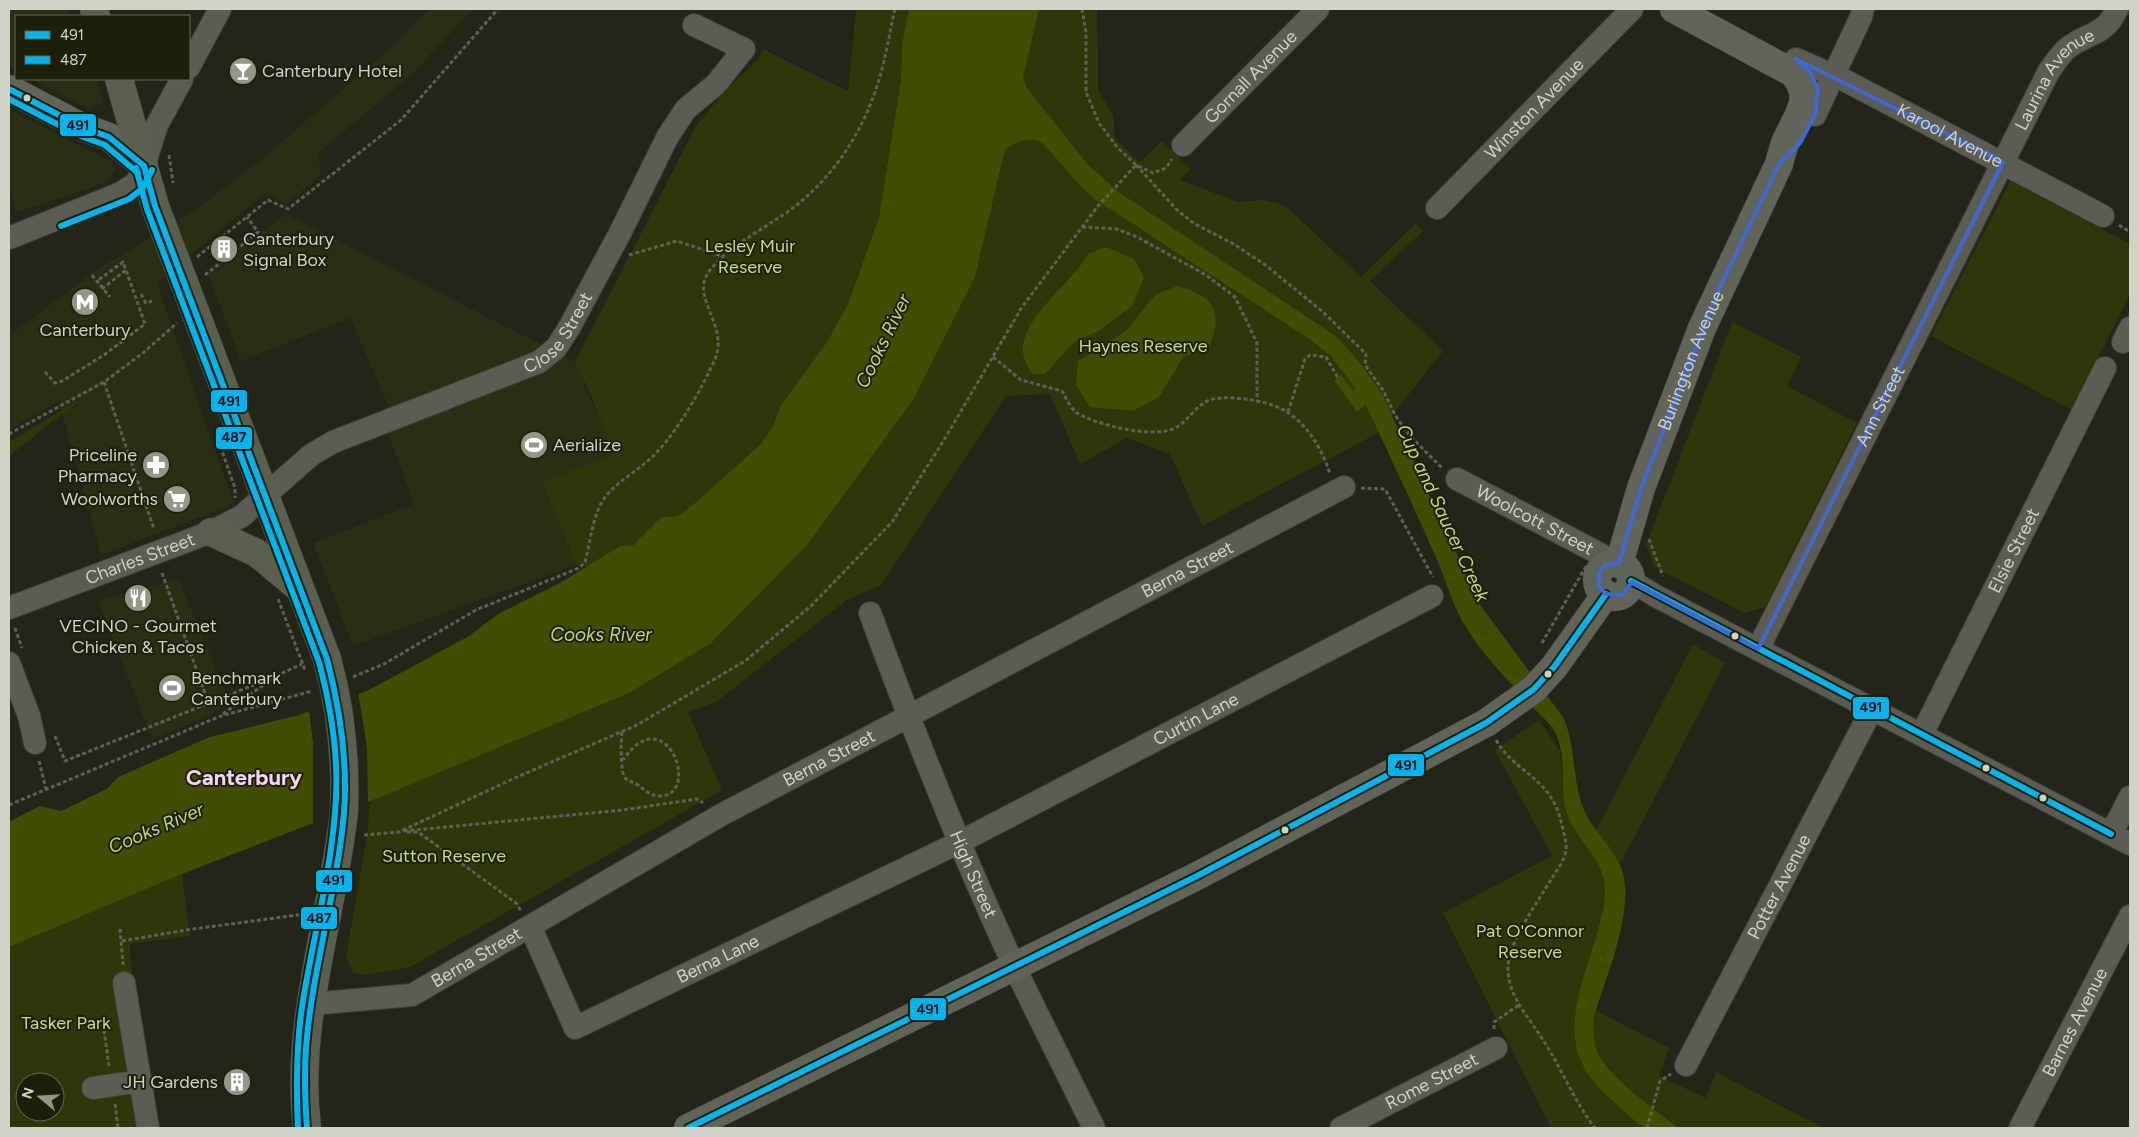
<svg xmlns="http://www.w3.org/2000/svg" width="2139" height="1137" font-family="Figtree,sans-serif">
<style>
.built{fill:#2a2f14}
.green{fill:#2f360a;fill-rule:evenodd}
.water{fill:#434d02}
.pier{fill:#222518}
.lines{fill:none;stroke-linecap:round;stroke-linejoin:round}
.minor-casing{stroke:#3e4037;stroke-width:24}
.major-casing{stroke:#3e4037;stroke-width:29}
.highway-casing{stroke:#3e4037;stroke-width:29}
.path{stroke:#5e6158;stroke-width:3;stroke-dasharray:4 2.5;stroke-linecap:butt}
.minor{stroke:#5b5d54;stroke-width:22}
.major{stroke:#616458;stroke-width:28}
.highway{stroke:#5b5f4f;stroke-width:28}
.highway-bridge-casing{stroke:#3e4037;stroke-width:29;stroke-linecap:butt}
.highway-bridge{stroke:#5b5f4f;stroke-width:28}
.bus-1-casing{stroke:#1c200a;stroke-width:10}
.bus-2-casing{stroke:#1c200a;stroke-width:10}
.bus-1{stroke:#00b5ef;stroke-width:6}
.bus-2{stroke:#00b5ef;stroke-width:6}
.marked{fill:none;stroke:#4169d4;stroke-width:4;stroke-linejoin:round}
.bus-dot{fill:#d0d3c5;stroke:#1c200a;stroke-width:2}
.labels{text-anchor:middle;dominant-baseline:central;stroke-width:4;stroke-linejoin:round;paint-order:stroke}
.poi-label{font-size:18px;fill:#d0d3c5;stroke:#1c200a;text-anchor:start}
.street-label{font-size:18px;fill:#d0d3c5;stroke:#1c200a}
.park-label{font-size:18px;fill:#c9dd79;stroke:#1c200a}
.water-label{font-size:19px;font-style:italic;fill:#c4d874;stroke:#1c200a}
.district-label{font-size:22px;font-weight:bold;fill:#f8d3f5;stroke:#1c200a}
.line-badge{stroke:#1c200a;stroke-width:2}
.pale-badge-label{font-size:14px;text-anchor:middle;font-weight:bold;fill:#111}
</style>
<rect width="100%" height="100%" fill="#222518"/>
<g class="built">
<path d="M9,9h59l3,7h-55v54l-7,-4z"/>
<path d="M429,9h44l-65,69 -89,74 1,23 -33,29 -22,-11 -108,91 77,220 -133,51 -42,-154 -50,29v-94l86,-65 96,-58 70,-53 132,-114z"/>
<path d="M33,79h62l8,22 -14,8z"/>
<path d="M9,110l103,52 3,7 -8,13 -90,30 -8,-25z"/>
<path d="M286,214l289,148 39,92 -72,28 34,83 -223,81 -40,-103 101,-39 -25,-68v-29l-39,-89 -109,43 -33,-88z"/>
<path d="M178,579l53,126 -79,35 -54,-140z"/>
</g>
<g class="green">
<path d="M856,9h53l-7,35 -1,35 -22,138 -31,87 -21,38 -46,63 -8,21 -12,18 -74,66 -12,7h-14l-29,29h-12l-32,21 -12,-2 -34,-83 71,-28 -23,-61 -15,-31 121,-236 29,-35 34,-33 4,-9 85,42z"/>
<path d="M1039,9h58l1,81 15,25 2,23 25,24 22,-21 28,28 -10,11 58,22 26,-2 21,5 76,72 55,-54 7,8 -53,50 73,70 -65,82 -176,93 -32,-72 -43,-16 -47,26 -30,-70 -44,2 -125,189 -34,15 -131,102 -28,10 34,78 -312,177 -44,8 -13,-2 -7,-16 21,-122 3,-34 259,-108 346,-416z"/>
<path d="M2010,181l120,63v50l-58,116 -141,-74z"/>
<path d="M1732,322l69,35 -14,29 70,37 -92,184 -21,6 -90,-46 -8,-22z"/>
<path d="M85,396l-76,60v-14z"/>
<path d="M1693,644l32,19 -102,196 -17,19 1,33 -28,91 90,46 -10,28 47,22 10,-26 108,56h-273l-108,-215 109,-57 -57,-106 44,-30 21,31 4,43 24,52z"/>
<path d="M182,874l8,62 -61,8 4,36 4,148h-128v-181zM25,1082h30v30h-30z"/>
</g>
<g class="water">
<path d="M909,9h130l-16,69 4,10 61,77 32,28 217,144 22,25 23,32 99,212 82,111c13,28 9,59 19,88 8,22 27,38 37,58 20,39 -13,113 -25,153 -1,12 -1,24 3,35 10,26 59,59 81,77 -10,0 -21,2 -30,0 -9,-1 -29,-22 -37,-29 -59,-49 -33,-102 -14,-165 5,-18 11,-39 6,-58 -7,-24 -29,-40 -36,-63 -9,-28 2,-58 -14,-84 -7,-10 -18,-19 -26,-28 -20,-22 -42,-44 -58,-69 -15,-22 -21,-46 -31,-70 -23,-53 -48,-105 -72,-157l-9,7 -23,-32 7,-5 12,16 3,-2 -26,-34 -19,-15 -216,-141 -11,-9 -42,-48c-14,-4 -26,-2 -37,8l-30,127 -62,123 -106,145 -96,98 -82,50 -246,103 -201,78 -173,73v-125l31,-16 21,5 46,-22 11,-12 92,-40 89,-22 70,-25 100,-54 29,-22 62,-31 60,-37h12l29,-29h14l12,-7 74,-66 12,-18 8,-21 46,-63 21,-38 31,-87 22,-138 1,-35z"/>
<path d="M1106,247l28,12 10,19 -12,28 -35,26 -22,9 -30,33h-12c-37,-42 39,-87 55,-120z"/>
<path d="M1177,286c37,10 47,25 32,61l-26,10 -24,40 -26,14 -43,-4 -14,-22 2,-24 48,-30 29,-36z"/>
</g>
<path class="pier" d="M358,691l9,57 1,57 -55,21v-83l-4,-34z"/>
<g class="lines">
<defs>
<g id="minor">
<path id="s1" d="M1796,59l48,21 259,136"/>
<path d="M189,67l31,-58"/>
<path d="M1815,115l46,-98 2,-8"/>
<path id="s2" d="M1183,145l135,-136"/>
<path id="s3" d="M1437,208l195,-199"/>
<path d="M9,238l110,-44 16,-10 6,-9 16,-50 25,-46"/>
<path d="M2123,342l7,-14"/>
<path id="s4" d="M1457,479l143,75 10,9"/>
<path d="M1631,581l25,15 474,248"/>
<path id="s5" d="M9,608l202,-76 31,-16 69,-61 22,-13 206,-80 17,-14 13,-20 51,-95 48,-97 18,-27 30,-25 28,-35 -50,-24"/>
<path id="s6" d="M870,613c44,120 91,239 145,355 26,54 53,107 79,160"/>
<path id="s7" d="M1758,649l291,-578c6,-8 12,-18 20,-24 20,-15 37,-12 48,-38"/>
<path d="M9,663l20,53 6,27"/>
<path id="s8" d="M1922,734l183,-366"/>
<path d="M2111,834l19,-37"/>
<path id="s9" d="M530,926l45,102 385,-186 472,-246"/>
<path d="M124,983l24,145"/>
<path id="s10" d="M311,1004l101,-9 309,-180 623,-328"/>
<path id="s11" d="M1686,1065l186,-356"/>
<path d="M93,1088l48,-7"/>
<path id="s12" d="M1341,1128l155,-80"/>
<path id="s13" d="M2020,1128l110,-212"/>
</g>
<g id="major">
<path d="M9,89l73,38 27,10 35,29"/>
<circle cx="1614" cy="580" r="17"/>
<path id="s14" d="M1619,564l22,-76 61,-160 77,-164c2,-8 4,-16 7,-23 11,-26 29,-42 7,-68l-119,-64"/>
<path d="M688,1128l509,-252 289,-153 48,-34 20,-22 52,-73"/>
</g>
<g id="highway">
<path d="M94,9l2,7"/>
<path d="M119,79l36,127 172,453"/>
<path d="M211,532l46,21 42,35"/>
<path d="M307,1128c-13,-107 26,-211 37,-317"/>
</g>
</defs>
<use href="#minor" class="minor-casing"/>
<use href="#major" class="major-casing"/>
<use href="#highway" class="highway-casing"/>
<g class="path">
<path d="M1082,9l4,23v60l13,31 18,24 19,18 17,8 13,-5 6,-9"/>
<path d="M169,155l4,28"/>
<path d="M1136,165l42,46 17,13 37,19 32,21 58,47 44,43 -1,11 18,25 12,25 15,21 33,33"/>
<path d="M2119,225l11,7"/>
<path d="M1082,227l35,2 22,9 67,37 29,22 22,46v58"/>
<path d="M629,255l48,-14 45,15"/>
<path d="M197,257l71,-57 20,9 113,-89 97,-111"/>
<path d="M92,275l18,22"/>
<path d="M205,275l53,-43 -11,-15"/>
<path d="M102,289l24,-19"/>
<path d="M141,294l5,9 6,-2"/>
<path d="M993,357l28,23 41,11c4,7 9,18 15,22 20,12 79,27 100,14 12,-7 21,-25 36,-28 19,-4 58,2 74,13 21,13 36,39 43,62"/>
<path d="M45,372l10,11 7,-2 42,-26 41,-31 -22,-62 -26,19"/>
<path d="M104,382l50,147"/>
<path d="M1288,412l17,-53 5,-4 16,2 12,21"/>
<path d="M9,434l95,-52 39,-29 34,-30"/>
<path d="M216,434l19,54v10"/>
<path d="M1361,488l24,1 48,88"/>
<path d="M1649,539l14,37"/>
<path d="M162,573l46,129"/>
<path d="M278,599l27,71"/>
<path d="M15,628l7,20"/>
<path d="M1542,643l44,-77"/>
<path d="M353,677l31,-13 92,-54 103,-42 6,-6c5,-19 8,-46 18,-62 14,-20 38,-30 54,-48 21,-22 46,-65 58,-93 14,-33 -24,-61 -7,-86 19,-28 63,-47 90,-69 45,-37 73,-87 86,-143 4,-17 7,-35 11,-52"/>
<path d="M223,714l53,-38 26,-12"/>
<path d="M622,732c-1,9 -2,39 3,46 4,4 9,4 13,7 7,5 11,10 20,11 45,3 9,-100 -35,-36"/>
<path d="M55,736l10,25 211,-85"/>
<path d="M1496,740c19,33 54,37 65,81 2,9 6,22 5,30 -2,10 -9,19 -14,27 -14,24 -45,65 -44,92 1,28 21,47 35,70 19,29 31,61 52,88"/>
<path d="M39,761l7,28"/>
<path d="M9,805l212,-89 91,-25"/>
<path d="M404,831l219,-21 74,-11 6,4"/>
<path d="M407,832h11l98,71 5,8"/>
<path d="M364,835l35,-3 118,-55 120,-52 108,-64 66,-55 81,-84 52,-82 78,-133 76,-101 38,-41"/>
<path d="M120,929l3,36"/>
<path d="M122,941l64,-11 119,-16"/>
<path d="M1494,1029v-7l25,-17"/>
<path d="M104,1030l5,36"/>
<path d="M115,1104l3,24"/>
<path d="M1647,1128l13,-47 11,-7"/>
</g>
<use href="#minor" class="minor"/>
<use href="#major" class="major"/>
<use href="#highway" class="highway"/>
<defs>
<path id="highway-bridge" d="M327,659c14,50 19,100 17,152"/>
</defs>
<use href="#highway-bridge" class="highway-bridge-casing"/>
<use href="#highway-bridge" class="highway-bridge"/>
<defs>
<g id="bus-1">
<path d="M9,89l73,38 27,10 35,29"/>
<path d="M144,166l11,40 172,453c13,50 21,102 17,154 -7,79 -32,156 -38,235 -2,27 -1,53 1,80"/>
<path d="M1631,581l480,253"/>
<path d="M688,1128l509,-252 289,-153 48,-34 20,-22 52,-73"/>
</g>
<g id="bus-2">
<path d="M9,99l69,36 27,10 33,28"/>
<path d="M136,168l11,41 172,453c13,49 21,99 16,150 -5,66 -23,130 -33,195 -6,41 -6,80 -4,121"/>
<path d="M61,226l68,-27 13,-10 10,-19"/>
</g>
</defs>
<use href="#bus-1" class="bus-1-casing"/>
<use href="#bus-2" class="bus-2-casing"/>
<use href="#bus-1" class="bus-1"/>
<use href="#bus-2" class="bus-2"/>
</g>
<path class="marked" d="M1796,59l207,103 -245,487 -126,-67 -10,13 -16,-1 -7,-7v-14l6,-8 14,-2 22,-75 78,-199 60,-125 21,-21 15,-28 3,-26 -8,-17z"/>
<defs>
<symbol id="bar-disc" viewBox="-11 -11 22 22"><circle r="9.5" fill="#939688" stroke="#1c200a"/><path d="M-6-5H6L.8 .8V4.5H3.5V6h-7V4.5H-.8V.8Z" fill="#fff"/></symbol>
<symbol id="building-disc" viewBox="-11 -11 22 22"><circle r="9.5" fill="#939688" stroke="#1c200a"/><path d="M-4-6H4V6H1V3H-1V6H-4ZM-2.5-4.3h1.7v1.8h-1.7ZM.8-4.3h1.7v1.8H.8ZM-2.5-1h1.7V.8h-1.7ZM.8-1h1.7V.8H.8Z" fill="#fff"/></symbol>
<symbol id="metro-disc" viewBox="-11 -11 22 22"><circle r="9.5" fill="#939688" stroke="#1c200a"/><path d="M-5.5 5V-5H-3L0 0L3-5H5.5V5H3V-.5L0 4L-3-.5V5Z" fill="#fff"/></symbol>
<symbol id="stadium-disc" viewBox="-11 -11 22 22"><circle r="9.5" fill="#939688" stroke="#1c200a"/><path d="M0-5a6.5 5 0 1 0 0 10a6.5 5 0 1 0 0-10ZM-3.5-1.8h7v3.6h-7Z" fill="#fff"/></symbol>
<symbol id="pharmacy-disc" viewBox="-11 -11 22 22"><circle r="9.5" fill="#939688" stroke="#1c200a"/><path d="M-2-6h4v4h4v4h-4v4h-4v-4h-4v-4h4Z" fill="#fff"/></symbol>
<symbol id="supermarket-disc" viewBox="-11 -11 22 22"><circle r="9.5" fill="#939688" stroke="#1c200a"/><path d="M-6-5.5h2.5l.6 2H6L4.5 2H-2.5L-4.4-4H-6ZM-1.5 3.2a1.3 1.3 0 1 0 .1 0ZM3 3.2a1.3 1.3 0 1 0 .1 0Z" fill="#fff"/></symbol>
<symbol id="restaurant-disc" viewBox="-11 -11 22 22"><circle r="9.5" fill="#939688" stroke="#1c200a"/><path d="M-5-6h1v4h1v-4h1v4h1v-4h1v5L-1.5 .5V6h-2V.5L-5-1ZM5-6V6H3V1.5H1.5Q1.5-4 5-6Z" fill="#fff"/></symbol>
</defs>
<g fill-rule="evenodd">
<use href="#bar-disc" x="227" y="55" width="32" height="32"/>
<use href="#building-disc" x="208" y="233" width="32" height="32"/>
<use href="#metro-disc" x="69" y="286" width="32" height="32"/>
<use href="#stadium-disc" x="518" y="429" width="32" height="32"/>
<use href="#pharmacy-disc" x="140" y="449" width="32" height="32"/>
<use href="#supermarket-disc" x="161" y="483" width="32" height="32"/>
<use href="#restaurant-disc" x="122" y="582" width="32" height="32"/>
<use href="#stadium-disc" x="156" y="672" width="32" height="32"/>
<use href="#building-disc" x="221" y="1066" width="32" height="32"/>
</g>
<g class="bus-dot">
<circle cx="27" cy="98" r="4.5"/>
<circle cx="1735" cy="636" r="4.5"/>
<circle cx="1548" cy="674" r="4.5"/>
<circle cx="1986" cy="768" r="4.5"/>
<circle cx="2043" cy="798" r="4.5"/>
<circle cx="1285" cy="830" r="4.5"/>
</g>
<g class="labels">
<g class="poi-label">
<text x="262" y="71">Canterbury Hotel</text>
<text x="243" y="239">Canterbury<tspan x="243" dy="21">Signal Box</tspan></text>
<text x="85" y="330" text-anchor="middle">Canterbury</text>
<text x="553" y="445">Aerialize</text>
<text x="137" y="455" text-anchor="end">Priceline<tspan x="137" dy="21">Pharmacy</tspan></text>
<text x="158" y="499" text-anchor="end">Woolworths</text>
<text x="138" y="626" text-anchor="middle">VECINO - Gourmet<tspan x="138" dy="21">Chicken &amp; Tacos</tspan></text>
<text x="191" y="678">Benchmark<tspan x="191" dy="21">Canterbury</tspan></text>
<text x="218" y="1082" text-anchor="end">JH Gardens</text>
</g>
<g class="street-label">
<text stroke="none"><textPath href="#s2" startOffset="96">Gornall Avenue</textPath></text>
<text stroke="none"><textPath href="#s7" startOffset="644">Laurina Avenue</textPath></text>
<text stroke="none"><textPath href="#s3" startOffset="139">Winston Avenue</textPath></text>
<text stroke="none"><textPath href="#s1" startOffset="172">Karool Avenue</textPath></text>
<text stroke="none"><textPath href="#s5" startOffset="624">Close Street</textPath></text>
<text stroke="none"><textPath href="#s14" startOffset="216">Burlington Avenue</textPath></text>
<text stroke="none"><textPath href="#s7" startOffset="272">Ann Street</textPath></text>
<text stroke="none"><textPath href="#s4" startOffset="88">Woolcott Street</textPath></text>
<text stroke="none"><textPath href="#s8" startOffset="205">Elsie Street</textPath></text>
<text stroke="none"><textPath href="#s5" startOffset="140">Charles Street</textPath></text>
<text stroke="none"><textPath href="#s10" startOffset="986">Berna Street</textPath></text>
<text stroke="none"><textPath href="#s9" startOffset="805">Curtin Lane</textPath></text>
<text stroke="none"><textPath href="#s10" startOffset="581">Berna Street</textPath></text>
<text stroke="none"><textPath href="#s6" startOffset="281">High Street</textPath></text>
<text stroke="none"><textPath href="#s11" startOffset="201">Potter Avenue</textPath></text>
<text stroke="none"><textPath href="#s10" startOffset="176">Berna Street</textPath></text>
<text stroke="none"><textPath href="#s9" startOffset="270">Berna Lane</textPath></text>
<text stroke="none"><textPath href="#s13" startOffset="119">Barnes Avenue</textPath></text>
<text stroke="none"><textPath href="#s12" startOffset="102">Rome Street</textPath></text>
</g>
<g class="park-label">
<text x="750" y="246">Lesley Muir<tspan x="750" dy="21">Reserve</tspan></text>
<text x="1143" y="346">Haynes Reserve</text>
<text x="444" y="856">Sutton Reserve</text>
<text x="1530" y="931">Pat O'Connor<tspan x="1530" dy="21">Reserve</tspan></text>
<text x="66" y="1023">Tasker Park</text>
</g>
<g class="water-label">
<text transform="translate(883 341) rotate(-64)">Cooks River</text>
<text transform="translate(1443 513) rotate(65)">Cup and Saucer Creek</text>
<text x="601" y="634">Cooks River</text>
<text transform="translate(156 828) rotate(-23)">Cooks River</text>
</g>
<g class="district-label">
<text x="244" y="777">Canterbury</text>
</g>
</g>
<g class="line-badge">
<rect x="59" y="113" width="38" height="24" rx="5" fill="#00b5ef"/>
<rect x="210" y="389" width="38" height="24" rx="5" fill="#00b5ef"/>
<rect x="215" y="426" width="38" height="24" rx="5" fill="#00b5ef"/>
<rect x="1852" y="696" width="38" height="24" rx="5" fill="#00b5ef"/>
<rect x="1387" y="753" width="38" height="24" rx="5" fill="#00b5ef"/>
<rect x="315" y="869" width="38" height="24" rx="5" fill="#00b5ef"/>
<rect x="300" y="906" width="38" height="24" rx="5" fill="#00b5ef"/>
<rect x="909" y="997" width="38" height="24" rx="5" fill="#00b5ef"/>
</g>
<g class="pale-badge-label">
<text x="78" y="130">491</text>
<text x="229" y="406">491</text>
<text x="234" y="442">487</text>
<text x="1871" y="712">491</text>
<text x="1406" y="770">491</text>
<text x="334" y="885">491</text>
<text x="319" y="923">487</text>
<text x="928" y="1014">491</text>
</g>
<rect width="2139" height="1137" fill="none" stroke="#d0d3c5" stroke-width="20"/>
<rect x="15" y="15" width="175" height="65" fill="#1c200a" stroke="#646855"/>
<rect x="25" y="31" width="25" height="8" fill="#00b5ef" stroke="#646855"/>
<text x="60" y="40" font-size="15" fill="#d0d3c5">491</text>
<rect x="25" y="56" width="25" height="8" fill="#00b5ef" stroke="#646855"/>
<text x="60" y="65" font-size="15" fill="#d0d3c5">487</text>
<g transform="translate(40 1097) rotate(288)"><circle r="24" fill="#1c200a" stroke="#646855"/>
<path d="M0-4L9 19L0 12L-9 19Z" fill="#939688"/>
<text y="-8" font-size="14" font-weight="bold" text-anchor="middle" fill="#d0d3c5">N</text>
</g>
</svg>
